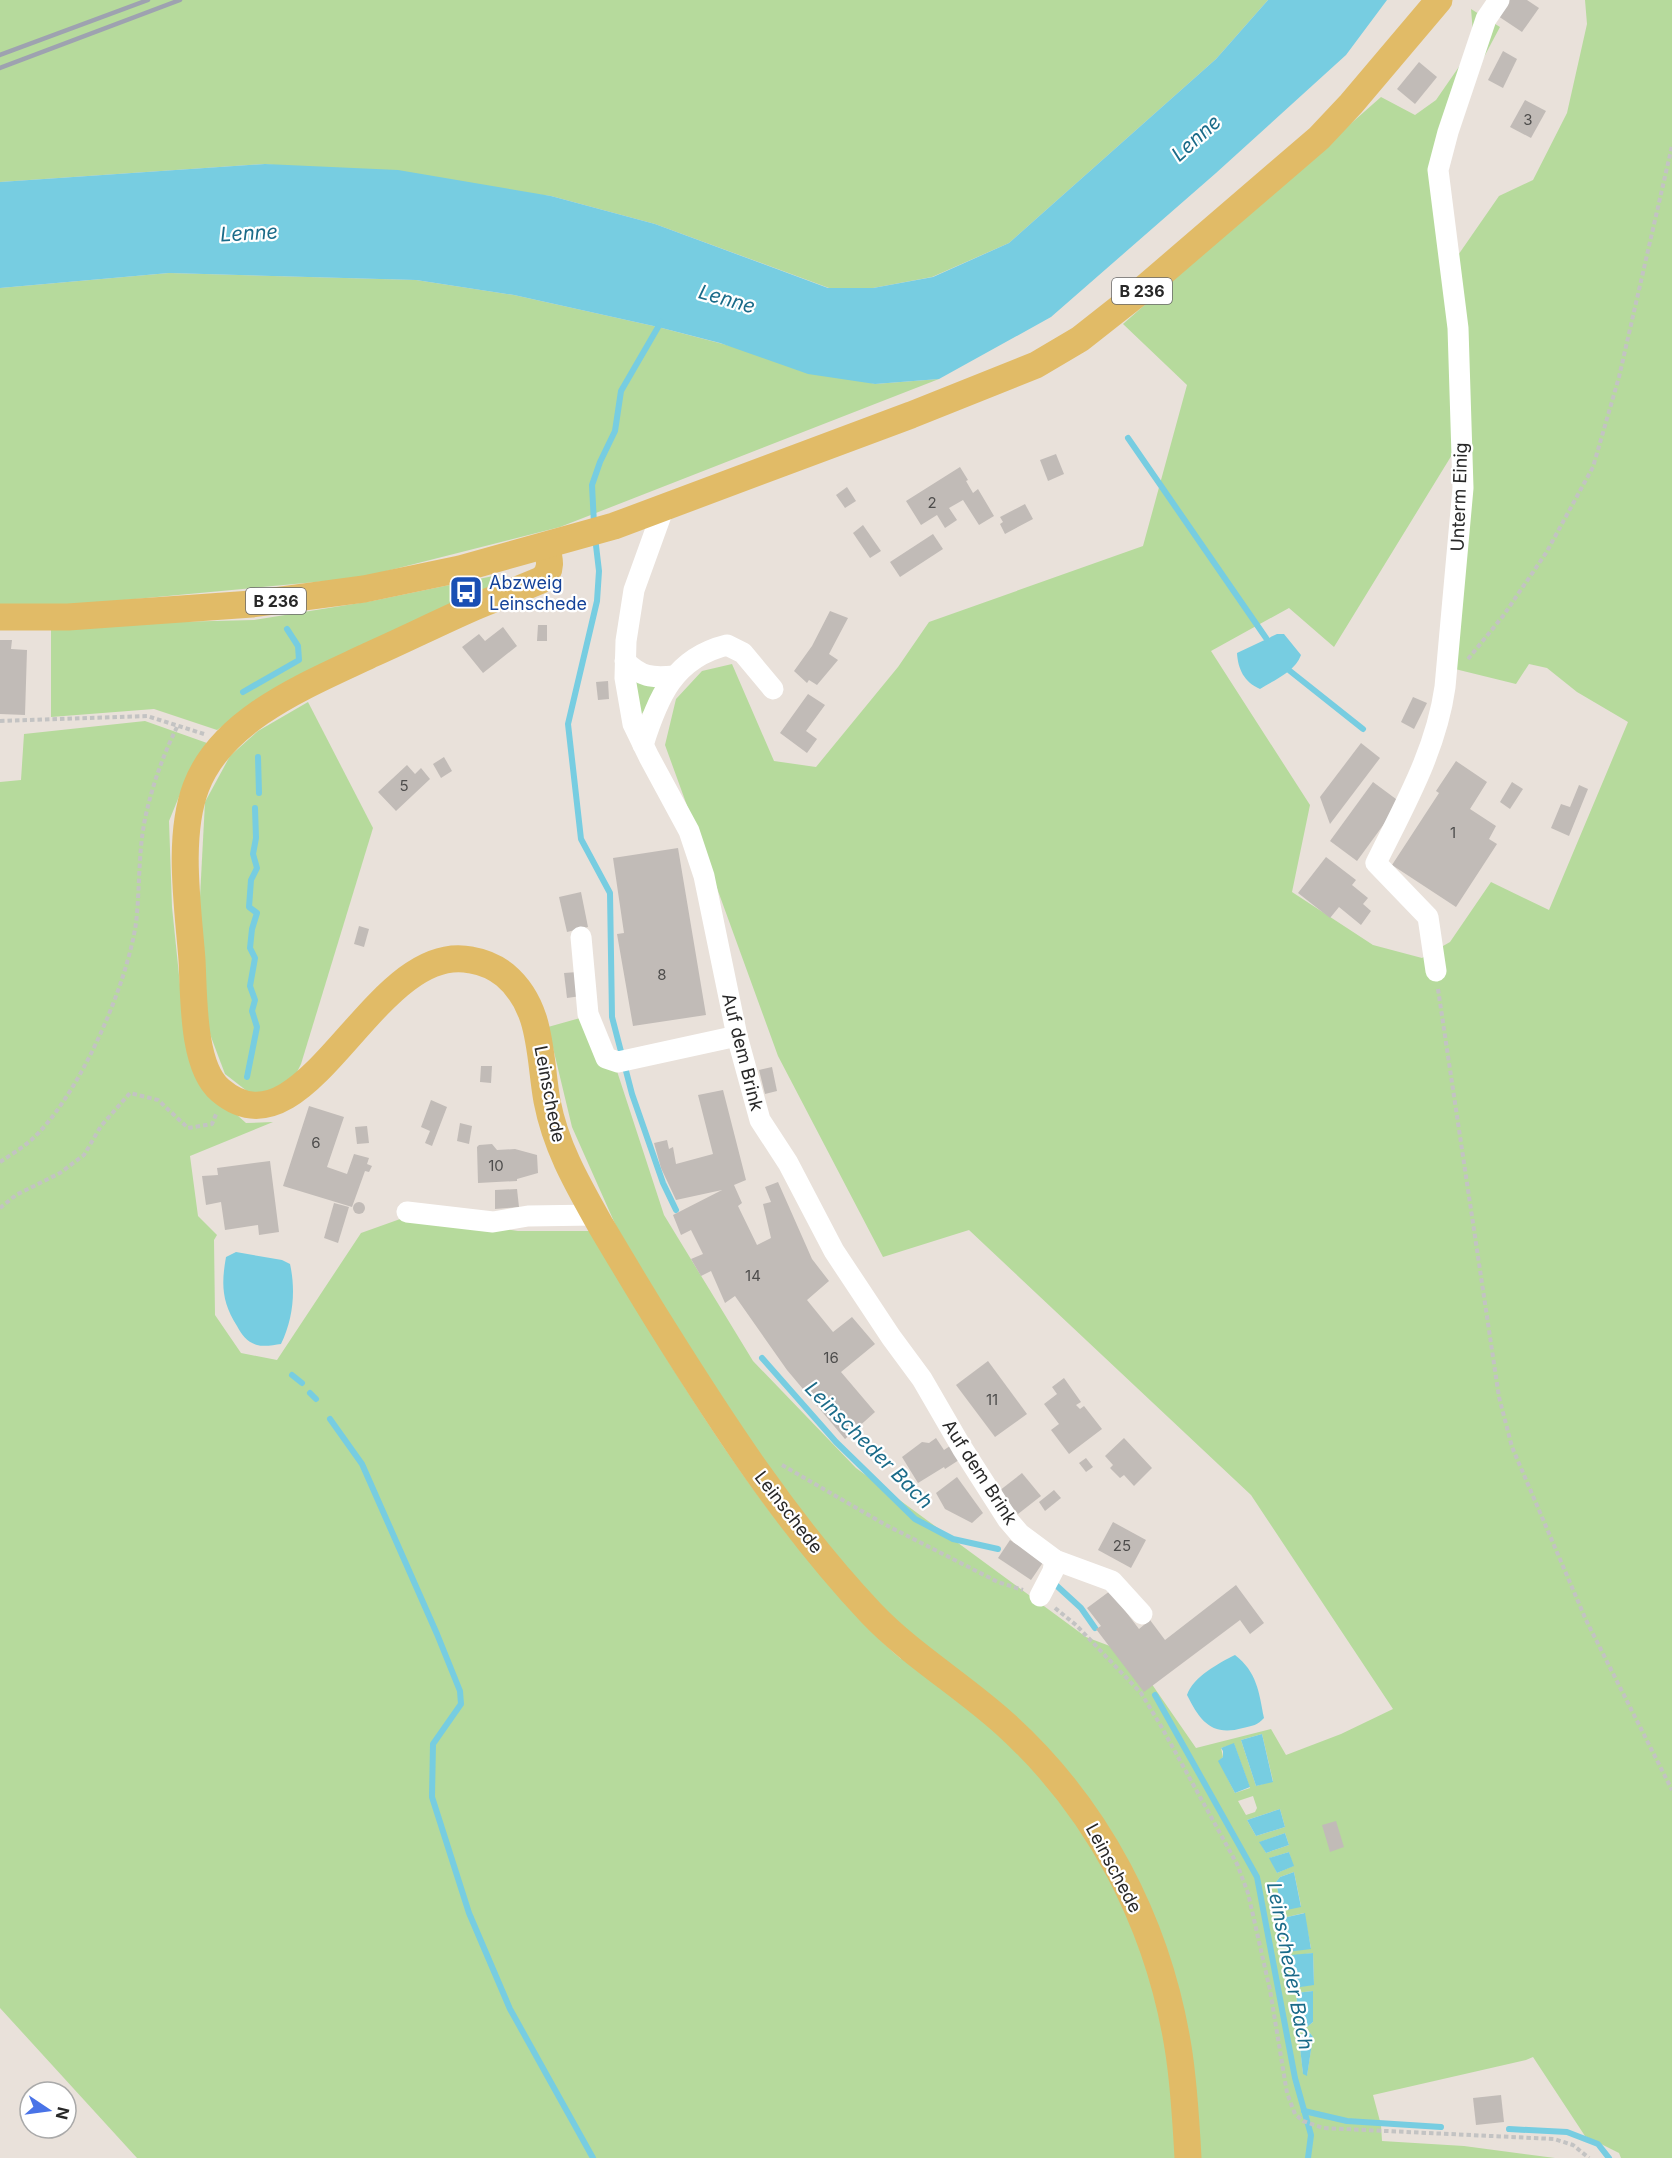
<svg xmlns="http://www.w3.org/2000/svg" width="1672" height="2158" font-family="Inter,sans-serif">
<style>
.green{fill:#b6da9c;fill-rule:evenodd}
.water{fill:#77cde1}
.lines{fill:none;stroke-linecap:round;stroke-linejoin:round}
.stream{stroke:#77cde1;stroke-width:6}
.building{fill:#c1bbb7}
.path{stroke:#c3c3c3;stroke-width:4;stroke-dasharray:4.5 3;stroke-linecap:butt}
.minor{stroke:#fff;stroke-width:21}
.major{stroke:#e1bb67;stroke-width:27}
.rail{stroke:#9ea2b0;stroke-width:4.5}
.labels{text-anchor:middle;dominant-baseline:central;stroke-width:4.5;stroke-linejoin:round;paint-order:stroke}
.number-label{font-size:15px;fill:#4e4d4c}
.shield{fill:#fff;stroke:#686868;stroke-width:1.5}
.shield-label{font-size:16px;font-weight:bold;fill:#282828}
.street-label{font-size:18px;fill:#282828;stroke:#fff}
.transit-label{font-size:18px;fill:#164399;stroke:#fff;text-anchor:start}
.water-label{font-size:20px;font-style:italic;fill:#1a6b89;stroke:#fff}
</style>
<rect width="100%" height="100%" fill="#e9e1da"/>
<g class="green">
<path d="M0,0h1268l-52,59 -207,184 -77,34 -59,11h-44l-174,-64 -104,-28 -286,-32 -265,18z"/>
<path d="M1585,0h87v2158h-51l-2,-5 -34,-17 -52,-79 -7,3 -153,35 8,30 1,16 82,5 91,12h-1418l-137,-150v-1226l21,-2 3,-46 121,-13 62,22 -20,34 -18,44 3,86 11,107 25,75 38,34 27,-1 -83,34 8,60 19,19 -3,5 1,75 26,38 36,7 84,-127 42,-15 37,1 78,12h72c75,126 149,254 247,362 21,22 41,47 64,66l-31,-55 -99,-115 -155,-263 -44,-99 -24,-100 50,-14 66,202 89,146 103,107 230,169 45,17 65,94 75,-19 15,26 55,-21 52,-25 -142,-214 -282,-265 -86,27 -105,-201 -113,-311 11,-46 26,-28 30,-7 42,97 42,6 82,-100 31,-45 214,-76 44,-161 -64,-61 258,-227 34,18 21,-15 38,-55 -3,-36 29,18 -54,101 -11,37 18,161 5,119 -124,202 -45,-39 -78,43 99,154 -18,87 81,53 49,13 28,-16 41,-60 58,28 79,-188 -51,-30 -30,-24 -18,-4 -13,20 -61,-15 12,-180 -6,-159 -7,-69 45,-65 34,-16 34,-67 20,-89zM1262,1734l11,47 -17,5 -15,-46zM1234,1744l16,44 -15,5 -16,-32 4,-4 -2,-9zM1253,1796l4,12 -2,4 -9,3 -8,-14zM1280,1809l5,18 -29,9 -9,-16zM1285,1833l4,12 -23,8 -6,-11zM1289,1852l4,14 -16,7 -7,-15zM1294,1872l7,34 -19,4 -6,-28 4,-5zM1304,1913l7,35 -24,4 -4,-34zM1313,1953l1,31 -20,4 -4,-32zM1313,1991v31l-6,5 -7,-1 -4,-33zM1310,2033l3,4 -6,38 -4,-2 -4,-34 2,-5z"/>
<path d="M169,273l247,7 98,15 144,32 217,57 64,-5 -379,148 -201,51 -288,27 -71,1v-318z"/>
<path d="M498,575l7,9 -219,99 -69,47 -63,-21 -103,8v-92l203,-5 118,-19z"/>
<path d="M635,676l29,7 -23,32z"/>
<path d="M308,702l65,126 -72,236 -15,30 -25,8 -36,-28 -23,-61 -3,-97 6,-114 25,-46 28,-25z"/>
</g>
<g class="water">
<path d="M1268,0h119l-41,55 -130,118 -165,144 -112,62 -64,5 -67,-10 -88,-31 -62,-16 -144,-32 -98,-15 -247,-7 -169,15v-106l265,-18 133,6 153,26 104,28 173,64h45l60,-11 76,-34 207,-184z"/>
<path d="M1277,634h7l17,21c-6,17 -27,25 -41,34 -16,-7 -22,-20 -23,-36z"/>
<path d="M236,1252l46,8 8,4c6,27 3,55 -9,80 -7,1 -17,3 -24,1 -10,-3 -15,-10 -20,-19 -15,-24 -16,-41 -11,-69z"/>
<path d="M1235,1655c22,17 24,37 29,63 -6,7 -12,8 -21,10 -31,9 -43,-7 -56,-33 6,-18 32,-32 48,-40z"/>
<path d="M1262,1734l11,48 -17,4 -15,-46z"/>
<path d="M1234,1743l16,44 -15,6 -17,-32 5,-4v-6l-2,-3z"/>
<path d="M1280,1809l5,18 -29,9 -9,-16z"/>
<path d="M1285,1833l4,12 -23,8 -7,-11z"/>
<path d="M1289,1852l5,14 -17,7 -8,-15z"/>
<path d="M1294,1872l7,35 -19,4 -6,-29 4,-5z"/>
<path d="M1305,1913l6,36 -24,3 -4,-34z"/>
<path d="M1313,1953l1,32 -20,3 -4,-33z"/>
<path d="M1313,1991v31l-6,5 -7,-1 -4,-33z"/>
<path d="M1310,2033l3,4 -6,39 -4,-2 -4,-35 2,-5z"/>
</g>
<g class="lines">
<g class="stream">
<path d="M1128,438l138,200"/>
<path d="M594,524l-2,-39 8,-23 15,-31 6,-40 40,-69"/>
<path d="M595,537l4,34 -2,30 -29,123 13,115 29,54 2,124 20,77 31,89 13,27"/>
<path d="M1290,671l73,58"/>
<path d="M243,692l56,-32 -1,-14 -11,-17"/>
<path d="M258,757l1,36"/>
<path d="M247,1077l10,-50 -5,-16 3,-11 -5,-14 5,-28 -5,-10 2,-19 5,-16 -8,-6 2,-27 6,-12 -4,-14 3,-16 -1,-30"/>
<path d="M762,1358l74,84 79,77 38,20 45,10"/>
<path d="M292,1375l10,8"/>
<path d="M310,1393l6,6"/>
<path d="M330,1419l32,45 75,170 23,57 1,13 -28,40 -1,53 37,116 41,96 83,149"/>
<path d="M1057,1586l24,22 14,20"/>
<path d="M1155,1695l102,182 38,201 16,57 -3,23"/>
<path d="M1304,2111l43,10 94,6"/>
<path d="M1509,2129l58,3 31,12 11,14"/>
</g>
</g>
<g class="building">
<path d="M1509,0h18l12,8 -17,24 -24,-16z"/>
<path d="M1503,51l14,8 -14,29 -15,-8z"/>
<path d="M1419,62l18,15 -22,27 -18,-15z"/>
<path d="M1525,100l21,11 -15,27 -21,-11z"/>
<path d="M1056,454l8,20 -16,7 -8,-21z"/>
<path d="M960,467l8,13 -2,1 7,12 5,-4 16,27 -15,9 -16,-25 -14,8 8,12 -12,8 -8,-13 -16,10 -15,-24z"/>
<path d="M847,487l9,14 -11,7 -9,-13z"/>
<path d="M1025,504l8,15 -28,15 -5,-10 3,-2 -3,-5z"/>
<path d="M863,525l18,26 -11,7 -17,-25z"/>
<path d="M933,534l10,15 -43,28 -10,-15z"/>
<path d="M830,611l18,7 -19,36 9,6 -21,25 -8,-5 -2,3 -13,-12 18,-25z"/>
<path d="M538,625h9v16h-10z"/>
<path d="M503,627l14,19 -34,27 -21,-26 17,-13 6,7z"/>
<path d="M0,640h12l-1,9 16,1 -2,65 -25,-1z"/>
<path d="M608,681l1,18 -11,1 -2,-18z"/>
<path d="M808,694l17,11 -19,26 11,8 -10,14 -27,-20z"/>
<path d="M1413,697l14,6 -13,26 -13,-7z"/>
<path d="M1361,743l19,15 -50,66 -10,-27z"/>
<path d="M444,757l8,14 -11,7 -8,-14z"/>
<path d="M1456,761l31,21 -17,27 26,17 -7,13 8,5 -41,63 -64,-42 47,-72 -3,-2z"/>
<path d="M407,765l8,9 6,-6 9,11 -34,32 -18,-19z"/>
<path d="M1373,782l27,20 -43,59 -27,-20z"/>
<path d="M1512,782l11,7 -13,20 -10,-7z"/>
<path d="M1579,785l9,4 -19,47 -18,-8 10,-24 9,3z"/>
<path d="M678,848l28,167 -73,11 -16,-92 7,-1 -11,-75z"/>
<path d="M1326,857l30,23 -4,5 16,13 -5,6 8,7 -10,14 -22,-18 -9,11 -32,-25z"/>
<path d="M581,892l7,35 -21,5 -8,-35z"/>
<path d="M359,926l10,3 -5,18 -10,-3z"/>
<path d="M578,972l3,24 -14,2 -3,-25z"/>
<path d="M481,1066h11l-1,17 -11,-1z"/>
<path d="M772,1067l5,24 -12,3 -6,-24z"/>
<path d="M723,1090l23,90 -12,5 8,18 -4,3 19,39 14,-7 -8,-34 8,-2 -6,-15 13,-5 34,77 17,22 -22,19 26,32 19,-15 23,27 -34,28 34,40 -30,27 -58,-69 -52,-74 -10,7 -14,-32 -10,5 -10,-17 12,-5 -12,-24 -10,5 -8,-20 49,-25 -46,10 -15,-32 -7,-25 13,-3 2,9 4,-2 3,17 37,-10 -15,-59z"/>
<path d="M431,1100l16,7 -15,39 -7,-3 5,-12 -9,-4z"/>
<path d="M309,1106l35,11 -17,50 20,7 7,-20 15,4 -2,6 5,2 -3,6 -4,-1 -13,36 -69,-21z"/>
<path d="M460,1123l12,3 -3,18 -12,-3z"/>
<path d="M367,1126l2,17 -12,1 -2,-17z"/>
<path d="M492,1144l5,6 18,-1 22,6 1,18 -21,6v2l-39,2 -1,-36 2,-2z"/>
<path d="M270,1161l9,71 -20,3 -1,-10 -33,5 -4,-28 -15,3 -4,-29 16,-1 -1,-7z"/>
<path d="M517,1189l2,18 -24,2v-19z"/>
<circle cx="359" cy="1208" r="6"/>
<path d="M334,1203l15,4 -11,36 -14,-5z"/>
<path d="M988,1361l39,53 -32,23 -39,-52z"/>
<path d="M1064,1378l17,24 -5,3 4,4 4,-3 18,23 -33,25 -18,-24 8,-6 -15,-20 13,-10 -5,-7z"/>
<path d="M936,1438l8,12 6,-4 9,14 -14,9 -1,-2 -26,16 -16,-26 20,-15 7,1z"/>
<path d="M1124,1438l28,30 -18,18 -10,-11 -4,3 -10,-10 3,-3 -8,-9z"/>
<path d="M1086,1458l7,9 -7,5 -7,-9z"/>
<path d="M1022,1473l19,23 -23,18 -19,-23z"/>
<path d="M957,1477l26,36 -11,10 -27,-14 -9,-16z"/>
<path d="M1054,1490l7,8 -16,13 -6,-9z"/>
<path d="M1113,1522l33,18 -15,28 -33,-18z"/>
<path d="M1010,1540l34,21 -13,19 -33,-22z"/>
<path d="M1236,1585l28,38 -14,11 -10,-14 -96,72 -48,-63 5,-3 -14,-18 23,-17 29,38 11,-9 15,20z"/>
<path d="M1336,1821l8,26 -14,5 -8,-27z"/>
<path d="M1501,2095l3,27 -28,3 -3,-27z"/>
</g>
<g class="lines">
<g class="path">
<path d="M1468,659l35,-43 43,-63 47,-86 26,-90 53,-231"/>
<path d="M0,721l147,-5 57,18"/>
<path d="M1438,989l61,408 13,50 74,173 86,170"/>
<path d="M0,1162c10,-7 21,-13 30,-21 48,-42 97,-155 106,-218 4,-34 2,-70 9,-104 7,-33 18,-64 33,-94"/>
<path d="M0,1208l16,-13 44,-22 24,-18 17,-29 29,-33 28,7 30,28 24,-4 5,-12"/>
<path d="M782,1465l102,59 114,58 25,8"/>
<path d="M1055,1608l21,17 65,68 20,33 76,138 11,29 22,97 17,103 8,21 8,7 20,7 231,11 19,6 16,13"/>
</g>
<g class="minor">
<path d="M664,507l-30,83 -8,51 -1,37 8,46 16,33 40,74 15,45 33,160 23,84 28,43 46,88 57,86 31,42 40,69 46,72 12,14 35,26 -2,11 -13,25"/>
<path d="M625,661c16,16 26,17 49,15"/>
<path d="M643,745c15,-48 31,-87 84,-100l16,8 30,36"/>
<path d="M581,937l7,77 18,44 12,4 119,-26"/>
<path d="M1436,971l-8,-54 -52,-54c28,-57 60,-112 69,-176l18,-199 -5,-160 -20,-158 10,-38 38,-113 13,-19"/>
<path d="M407,1212l86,10 35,-6 67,-1"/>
<path d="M1055,1560l57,21 30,33"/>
</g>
<g class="major">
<path d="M546,546c4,13 7,25 -5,34 -23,10 -46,18 -69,28 -34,15 -68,32 -102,47 -61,29 -148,63 -174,132 -19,50 -8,120 -4,173 2,36 0,106 28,130 87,75 153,-151 251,-130 12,2 24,7 34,15 38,32 34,81 42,126 9,47 31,84 54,125 19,32 38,64 58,96 63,101 129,203 212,291 40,42 91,72 134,111 93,84 153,199 173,323 6,36 8,74 10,111"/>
<path d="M0,617h68l184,-13 112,-15 96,-20 154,-43 297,-111 125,-50 44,-26 61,-48 178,-153 32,-34 88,-104"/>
</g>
<g class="rail">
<path d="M0,55l148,-55"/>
<path d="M0,68l180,-68"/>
</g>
</g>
<defs>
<symbol id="bus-square" viewBox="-11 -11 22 22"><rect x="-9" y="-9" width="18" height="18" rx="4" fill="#1a4fb4" stroke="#fff"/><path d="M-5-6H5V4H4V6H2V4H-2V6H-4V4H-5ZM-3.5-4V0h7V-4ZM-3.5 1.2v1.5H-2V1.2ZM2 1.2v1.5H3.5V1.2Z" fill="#fff"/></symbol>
</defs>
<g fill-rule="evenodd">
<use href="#bus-square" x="447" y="573" width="38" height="38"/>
</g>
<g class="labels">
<g class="number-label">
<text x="1528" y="119">3</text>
<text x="932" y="502">2</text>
<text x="404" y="785">5</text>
<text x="1453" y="832">1</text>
<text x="662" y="974">8</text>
<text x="316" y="1142">6</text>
<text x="496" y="1165">10</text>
<text x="753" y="1275">14</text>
<text x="831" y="1357">16</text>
<text x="992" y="1399">11</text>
<text x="1122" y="1545">25</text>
</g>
<g class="shield">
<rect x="1112" y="278" width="60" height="26" rx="4.5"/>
<rect x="246" y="588" width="60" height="26" rx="4.5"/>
</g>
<g class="shield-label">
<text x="1142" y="291">B 236</text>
<text x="276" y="601">B 236</text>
</g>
<g class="street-label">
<text transform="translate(1459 497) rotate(-88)">Unterm Einig</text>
<text transform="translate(743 1052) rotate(76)">Auf dem Brink</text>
<text transform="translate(550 1094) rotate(79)">Leinschede</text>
<text transform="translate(980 1472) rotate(57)">Auf dem Brink</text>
<text transform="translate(789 1512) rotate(52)">Leinschede</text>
<text transform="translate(1114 1868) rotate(62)">Leinschede</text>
</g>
<g class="transit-label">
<text x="489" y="582">Abzweig<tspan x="489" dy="21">Leinschede</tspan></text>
</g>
<g class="water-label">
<text transform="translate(1196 138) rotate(-42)">Lenne</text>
<text transform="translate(249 233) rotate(-3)">Lenne</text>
<text transform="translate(727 299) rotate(16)">Lenne</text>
<text transform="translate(869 1445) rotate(45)">Leinscheder Bach</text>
<text transform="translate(1290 1966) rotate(79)">Leinscheder Bach</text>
</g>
</g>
<g transform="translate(48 2110) rotate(103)"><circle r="28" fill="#ffffff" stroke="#a9a9a9" stroke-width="1.5"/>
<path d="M0-4.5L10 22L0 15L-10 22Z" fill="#4973e7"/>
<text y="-9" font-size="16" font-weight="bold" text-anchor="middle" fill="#282828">N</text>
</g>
</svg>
